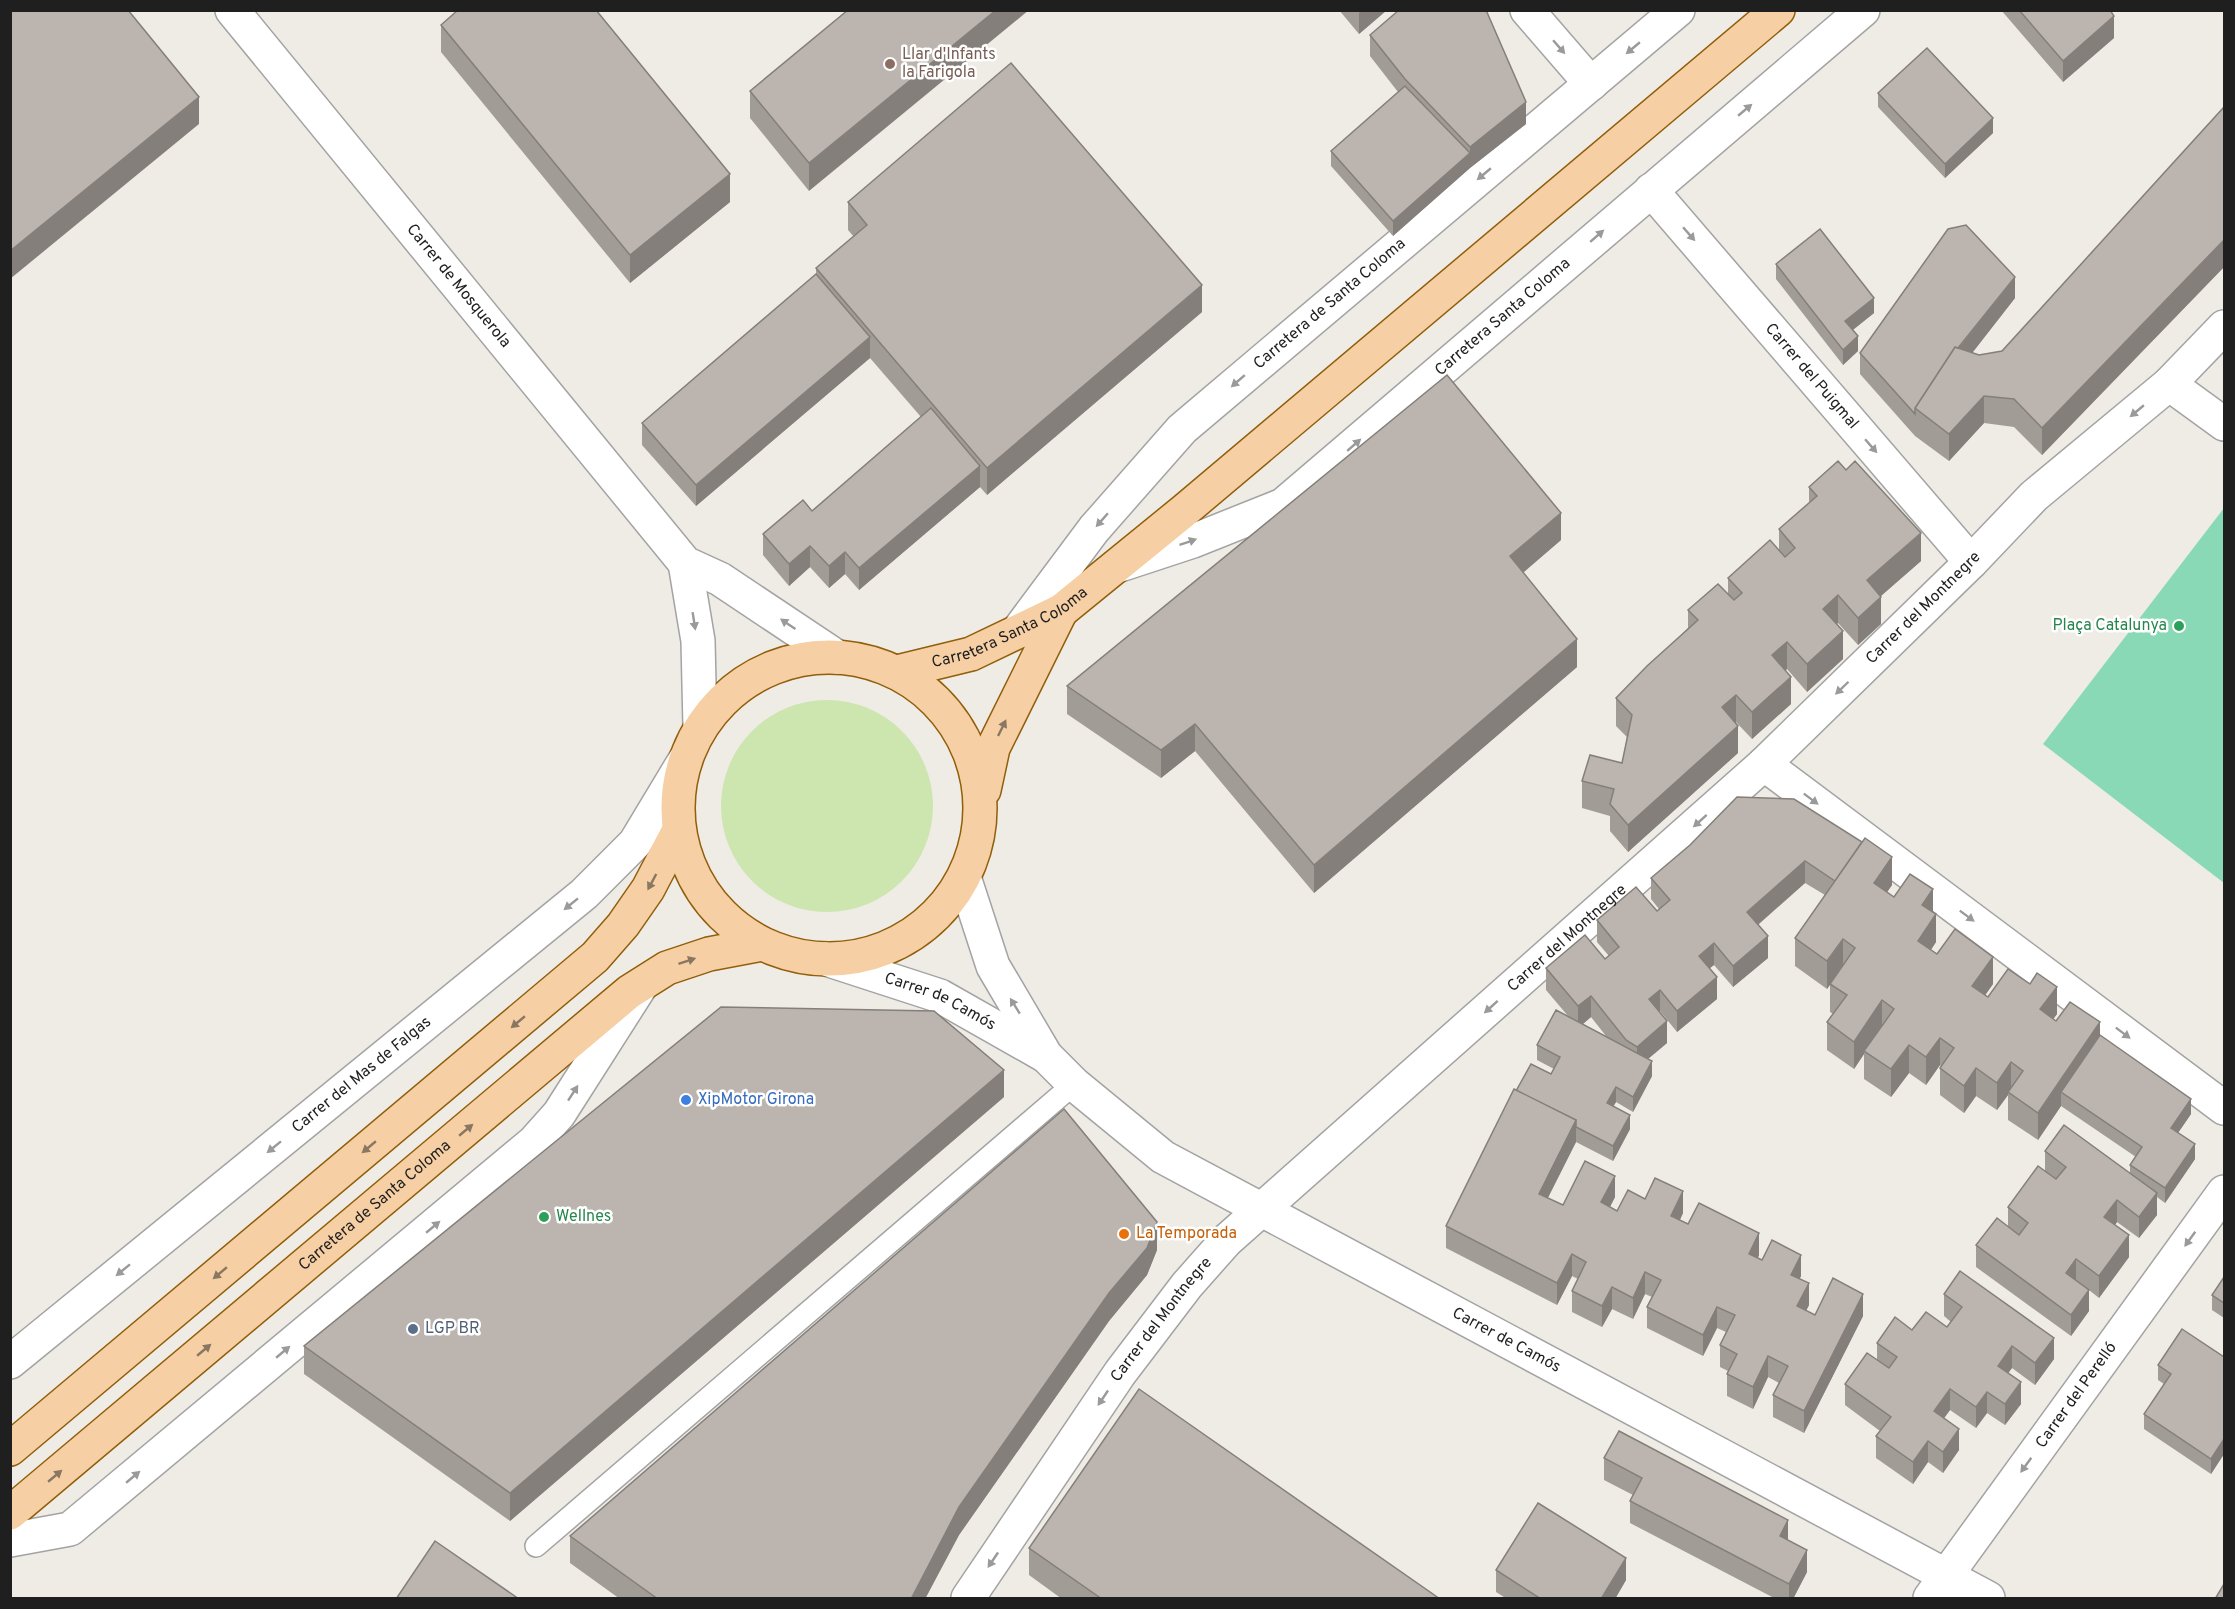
<svg xmlns="http://www.w3.org/2000/svg" width="2235" height="1609" font-family="Overpass,sans-serif">
<style>
.grass{fill:#cde6af}
.pitch{fill:#89d9b6}
.lines{fill:none;stroke-linecap:round;stroke-linejoin:round}
.lane-casing{stroke:#a3a3a3;stroke-width:24}
.street-casing{stroke:#a3a3a3;stroke-width:36}
.primary-casing{stroke:#915e0a;stroke-width:36}
.lane{stroke:#fff;stroke-width:21}
.street{stroke:#fff;stroke-width:33}
.primary{stroke:#f6cfa4;stroke-width:33}
.wall{fill:#a29c96;fill-rule:evenodd}
.shaded-wall{fill:#847f7a}
.building{fill:#bcb5af;stroke:#847f7a;stroke-width:1.5}
.oneway{fill:#9a9a9a}
.oneway2{fill:#8a7762}
.education-dot{fill:#8d6e63;stroke:#fff;stroke-width:2}
.leisure-dot{fill:#2e9e5b;stroke:#fff;stroke-width:2}
.shop-dot{fill:#3f7fe0;stroke:#fff;stroke-width:2}
.food-dot{fill:#e8710a;stroke:#fff;stroke-width:2}
.service-dot{fill:#5c6f8a;stroke:#fff;stroke-width:2}
.labels{text-anchor:middle;dominant-baseline:central;stroke-width:5;stroke-linejoin:round;paint-order:stroke}
.education-label{font-size:16px;fill:#785e54;stroke:#fff;text-anchor:start}
.street-label{font-size:16px;fill:#1f1f1f;stroke:#fff}
.leisure-label{font-size:16px;fill:#27864d;stroke:#fff;text-anchor:end}
.shop-label{font-size:16px;fill:#366cbe;stroke:#fff;text-anchor:start}
.food-label{font-size:16px;fill:#c56008;stroke:#fff;text-anchor:start}
.service-label{font-size:16px;fill:#4e5e75;stroke:#fff;text-anchor:start}
</style>
<rect width="100%" height="100%" fill="#efece6"/>
<circle class="grass" cx="827" cy="806" r="106"/>
<path class="pitch" d="M2224,508v375l-181,-139z"/>
<g class="lines">
<defs>
<path id="lane" d="M536,1546l538,-462"/>
<g id="street">
<path id="s1" d="M232,10l453,553 35,16 117,78"/>
<path d="M1527,10l64,74"/>
<path id="s2" d="M1651,190l320,372"/>
<path d="M2169,384l55,40"/>
<path d="M685,563l13,78 2,86"/>
<path id="s3" d="M1117,566l76,-25 90,-36 580,-495"/>
<path id="s4" d="M1018,631l76,-102 88,-100 496,-419"/>
<path d="M1764,764l460,344"/>
<path id="s5" d="M964,877l29,89 53,90 28,28 89,73 825,441"/>
<path id="s6" d="M826,959l114,37 104,59"/>
<path id="s7" d="M10,1362l574,-468 51,-51 50,-83"/>
<path d="M10,1540l60,-11 464,-387 25,-28 81,-127"/>
<path id="s8" d="M968,1598l152,-225 67,-88 39,-44 538,-477 207,-202 63,-66 135,-112 55,-57"/>
<path id="s9" d="M1930,1598l294,-406"/>
</g>
<g id="primary">
<circle cx="829" cy="808" r="151"/>
<path id="s10" d="M897,672l74,-18 90,-43 124,-101 593,-500"/>
<path d="M984,790l9,-42 68,-137"/>
<path d="M10,1449l585,-492 28,-32 25,-36 31,-59"/>
<path id="s11" d="M10,1513l619,-521 38,-24 42,-14 53,-10"/>
</g>
</defs>
<use href="#lane" class="lane-casing"/>
<use href="#street" class="street-casing"/>
<use href="#primary" class="primary-casing"/>
<use href="#lane" class="lane"/>
<use href="#street" class="street"/>
<use href="#primary" class="primary"/>
</g>
<g class="wall">
<path d="M848,10l-39,181 -59,-73v-27z"/>
<path d="M1339,10h48l-28,24z"/>
<path d="M2001,10h109l4,28 -51,44z"/>
<path d="M441,25l289,177 -100,81 -189,-231z"/>
<path d="M1370,35l156,89 -56,44 -77,68 -62,-70v-15l67,-59 -28,-36z"/>
<path d="M1878,93l115,40 -48,45 -67,-71z"/>
<path d="M2224,107v160l-182,188 -28,-28 -30,-4 -35,38 -34,-25 -55,-62v-21l155,-55 -43,55 7,2 23,-4z"/>
<path d="M848,202l354,110 -215,183 -7,-8 -121,103 -14,-16 -16,14 -19,-21 -21,19 -26,-31v-21l49,-23 109,-94 -51,-59 -174,148 -54,-61v-22l174,-149v-6l38,-31 -6,-7z"/>
<path d="M1776,264l98,49 -21,17 5,21 -15,14 -67,-86z"/>
<path d="M1809,487l112,74 -40,35v28l-23,21 -20,-22 -1,1 6,35 -36,33 -20,-23 -2,1 6,34 -39,35 -16,-17v1l2,30 -110,99 -18,-21v-15l-28,-8v-27l40,-18 5,-26 -11,-11v-28l72,-70v-18l40,-16v-16l51,-28v-21l30,-26z"/>
<path d="M1561,540l-38,32 54,95 -263,226 -119,-142 -34,27 -94,-64v-28z"/>
<path d="M1737,797l155,88 -5,7 7,5 39,15 3,30 -5,8 6,4 56,30 -8,11 3,2 69,17 -4,5 3,2 44,14 91,79 -13,19 17,26 -30,44 -8,-6v18l-18,23 -22,-16 -2,3 14,32 -30,41 -10,-8v21l-18,25 -95,-69v-22l32,-18v-20l37,-36v-20l85,23v-9l6,-8 -75,-51 -23,34 -30,-20v-25l-11,15 -21,-14 -12,17 -24,-18v-27l1,-2 -1,-1 -14,20 -17,-12 -18,24 -27,-18v-25l-10,15 -27,-19v-28l6,-8 -3,-2v-27l-3,4 -32,-23v-28l30,-43 -20,-12 -47,42 10,33 -35,29 -19,-22 -5,3 8,31 -40,33 -17,-21 -1,1 8,31 -19,16 4,17 -19,36 -17,-10 -3,4 17,23 -17,32 -37,-19 -28,56 15,7 52,-8 -5,10 7,4 28,-12 38,14 -3,7 79,35 -1,3 43,18 -2,3 10,26 -3,6 9,4 48,1 -59,117 -31,-16v-22l6,-12 -11,-6 -15,32 -26,-13v-22l1,-3 -8,-4v-22l6,-13 -9,-4 -14,28 -56,-28v-21l5,-10 -7,-3 -12,25 -21,-10 -10,18 -30,-15v-21l6,-12 -6,-3 -15,29 -111,-57v-22l70,-135 35,-17 3,-5 -17,-9v-15l31,-29 -22,-26v-22l59,-9 4,-3 -12,-14v-22l60,-9 2,-2 -8,-10v-21l39,-33zM1591,1017l15,19 -23,-12z"/>
<path d="M1004,1097l-494,424 -206,-147v-28z"/>
<path d="M1157,1250l-10,25 -38,46 -150,214 -34,64h-305l-50,-36v-27z"/>
<path d="M2224,1277v41l-12,-8v-15z"/>
<path d="M1944,1294l110,65 -19,26 -23,-17 -4,5 13,31 -16,21 -18,-12 -11,15 -26,-18 -6,8 15,32 -16,23 -15,-11 -15,22 -37,-26v-22l4,-5 -35,-26v-21l32,-24v-17l35,-13 35,-3 4,-5 -7,-6z"/>
<path d="M2224,1357v97l-13,20 -67,-45v-15l20,-30 -6,-4v-15z"/>
<path d="M1604,1458l184,82 19,32 -14,27h-17l-146,-76v-22l3,-6 -29,-15z"/>
<path d="M1029,1548l411,51h-378l-33,-24z"/>
<path d="M1496,1570l130,10 -11,19h-108l-11,-7z"/>
</g>
<g class="shaded-wall">
<path d="M996,10h33l-220,181v-28z"/>
<path d="M1362,10h25l-28,24v-21z"/>
<path d="M2114,16v22l-51,44v-21z"/>
<path d="M199,97v27l-189,155v-28z"/>
<path d="M1526,102v22l-56,44v-21z"/>
<path d="M1993,118v15l-48,45v-14z"/>
<path d="M1470,153v15l-77,68v-15z"/>
<path d="M730,174v28l-100,81v-28z"/>
<path d="M2224,240v27l-182,188v-27z"/>
<path d="M2015,277v21l-60,77v-22z"/>
<path d="M1202,285v27l-215,183v-27z"/>
<path d="M1874,298v15l-29,23v-15z"/>
<path d="M1858,336v15l-15,14v-15z"/>
<path d="M870,337v21l-174,148v-21z"/>
<path d="M1984,396v27l-35,38v-27z"/>
<path d="M980,466v21l-121,103v-22z"/>
<path d="M1561,513v27l-51,44v-28z"/>
<path d="M1921,533v28l-54,47v-28z"/>
<path d="M810,546v21l-21,19v-22z"/>
<path d="M845,552v22l-16,14v-22z"/>
<path d="M1838,595v28l-15,13v-27z"/>
<path d="M1881,597v27l-23,21v-27z"/>
<path d="M1843,631v28l-36,33v-28z"/>
<path d="M1577,639v28l-263,226v-28z"/>
<path d="M1787,642v27l-15,14v-28z"/>
<path d="M1791,677v27l-39,35v-27z"/>
<path d="M1736,695v27l-14,13v-28z"/>
<path d="M1195,724v27l-34,27v-28z"/>
<path d="M1738,726v27l-110,99v-27z"/>
<path d="M1892,857v28l-18,26v-28z"/>
<path d="M1805,861v22l-58,51v-22z"/>
<path d="M1933,889v28l-11,-12z"/>
<path d="M1936,914v28l-18,26v-27z"/>
<path d="M1768,936v22l-35,29v-21z"/>
<path d="M1843,939v27l-16,23v-28z"/>
<path d="M1714,943v22l-15,12v-21z"/>
<path d="M1993,957v27l-21,30v-28z"/>
<path d="M1717,977v22l-40,33v-21z"/>
<path d="M2057,987v27l-17,23v-28z"/>
<path d="M1660,990v21l-11,10v-22z"/>
<path d="M1591,996v21l-13,11v-22z"/>
<path d="M1882,1000v28l-18,23v3l-10,15v-27z"/>
<path d="M1667,1021v22l-30,25v-21z"/>
<path d="M2100,1022v28l-39,42v14l-23,34v-27z"/>
<path d="M1940,1038v27l-14,20v-28z"/>
<path d="M1909,1045v28l-18,24v-28z"/>
<path d="M1652,1061v15l-19,36v-15z"/>
<path d="M2011,1062v28l-3,2v3l-11,15v-27z"/>
<path d="M1976,1068v28l-12,17v-27z"/>
<path d="M1004,1070v27l-494,424v-28z"/>
<path d="M1616,1087v15l-9,16v-15z"/>
<path d="M2191,1099v15l-20,29v-15z"/>
<path d="M1630,1115v14l-17,32v-15z"/>
<path d="M1576,1120v22l-37,73v-21z"/>
<path d="M2195,1144v15l-30,44v-15z"/>
<path d="M1615,1176v21l-14,27v-22z"/>
<path d="M1683,1191v22l-12,25v-22z"/>
<path d="M2157,1193v22l-18,23v-21z"/>
<path d="M2117,1200v22l-13,17v-22z"/>
<path d="M1157,1222v28l-10,25 -38,46 -150,214 -34,64h-14l48,-92z"/>
<path d="M1759,1233v22l-10,21v-22z"/>
<path d="M2129,1235v22l-30,41v-22z"/>
<path d="M1572,1254v22l-15,29v-22z"/>
<path d="M1801,1255v21l-10,21v-22z"/>
<path d="M2076,1259v22l-10,-8z"/>
<path d="M1645,1272v22l-12,25v-21z"/>
<path d="M1809,1283v22l-12,23v-22z"/>
<path d="M1612,1287v22l-10,18v-21z"/>
<path d="M2089,1290v21l-18,25v-21z"/>
<path d="M1863,1294v22l-59,117v-22z"/>
<path d="M1717,1307v21l-14,28v-21z"/>
<path d="M2054,1338v21l-19,26v-22z"/>
<path d="M2012,1346v22l-14,19v-21z"/>
<path d="M1768,1356v21l-15,32v-22z"/>
<path d="M2021,1382v22l-16,21v-21z"/>
<path d="M1950,1389v21l-16,22v-21z"/>
<path d="M1987,1392v21l-11,15v-21z"/>
<path d="M1959,1429v21l-16,23v-21z"/>
<path d="M2224,1439v15l-13,20v-15z"/>
<path d="M1928,1441v21l-15,22v-22z"/>
<path d="M1788,1520v22l-8,-6z"/>
<path d="M1807,1550v22l-14,27h-4v-15z"/>
<path d="M1626,1558v22l-11,19h-14z"/>
</g>
<g class="building">
<path d="M10,10h118l71,87 -189,154z"/>
<path d="M458,10h138l134,164 -100,81 -189,-230z"/>
<path d="M848,10h148l-187,153 -59,-72z"/>
<path d="M1399,10h87l40,92 -56,45 -65,-68 -35,-44z"/>
<path d="M2019,10h91l4,6 -51,45z"/>
<path d="M1927,48l66,70 -48,46 -67,-71z"/>
<path d="M1011,63l191,222 -215,183 -171,-200 51,-43 -19,-23z"/>
<path d="M1405,86l65,67 -77,68 -62,-70z"/>
<path d="M2224,107v133l-182,188 -28,-29 -30,-3 -35,38 -34,-26 40,-61 24,8 23,-4z"/>
<path d="M1966,225l49,52 -57,71 -3,-1 -40,61v6l-55,-61 88,-124z"/>
<path d="M1820,229l54,69 -29,23 13,15 -15,14 -67,-86z"/>
<path d="M816,274l54,63 -174,148 -54,-62z"/>
<path d="M1447,375l114,138 -51,43 67,83 -263,226 -119,-141 -34,26 -94,-64z"/>
<path d="M931,408l49,58 -121,102 -14,-16 -16,14 -19,-20 -21,18 -26,-30 40,-34 9,11z"/>
<path d="M1838,461l8,9 9,-9 66,72 -54,47 14,17 -23,21 -20,-23 -15,14 20,22 -36,33 -20,-22 -15,13 19,22 -39,35 -16,-17 -14,12 16,19 -110,99 -18,-21 4,-15 -32,-8 8,-26 32,8 10,-48 -16,-17 31,-32 51,-46 -10,-10 30,-26 16,16 8,-7 -14,-15 42,-38 15,17 10,-9 -16,-19 38,-33 -8,-9z"/>
<path d="M1737,797l57,2 68,43 -27,39 -30,-20 -58,51 21,24 -35,30 -19,-23 -15,13 18,21 -40,34 -17,-21 -11,9 18,22 -30,26 -11,-7 -35,-44 -13,10 -32,-38 39,-33 20,24 14,-12 -22,-27 39,-33 21,24 13,-11 -19,-22 39,-33z"/>
<path d="M1865,838l27,19 -18,26 20,14 16,-23 23,15 -11,16 14,9 -18,27 19,13 18,-25 38,28 -21,29 16,11 20,-28 22,15 7,-11 20,14 -17,22 16,12 14,-19 30,20 -62,91 -30,-21 15,-21 -12,-9 -14,21 -21,-15 -12,18 -24,-18 14,-20 -14,-10 -14,19 -17,-12 -18,24 -27,-18 30,-42 -12,-9 -28,42 -27,-20 20,-27 -17,-11 25,-36 -12,-9 -16,22 -32,-23z"/>
<path d="M721,1007l213,4 70,59 -494,423 -206,-147z"/>
<path d="M1556,1010l96,51 -19,36 -17,-10 -9,16 23,12 -17,31 -37,-19v-7l-60,-29 15,-27 20,10 9,-17 -23,-12z"/>
<path d="M2100,1035l91,64 -20,29 24,16 -30,44 -35,-23 12,-18 -81,-55z"/>
<path d="M1514,1089l62,31 -37,74 24,11 22,-44 30,15 -14,26 16,9 11,-21 17,9 10,-21 28,13 -12,25 17,8 11,-21 60,30 -10,21 13,6 10,-20 29,15 -10,20 18,8 -12,23 18,9 18,-37 30,16 -59,117 -31,-16 15,-29 -20,-10 -15,31 -26,-13 10,-20 -17,-9 15,-30 -18,-8 -14,28 -56,-28 14,-27 -16,-8 -12,26 -21,-11 -10,19 -30,-15 14,-29 -14,-8 -15,29 -111,-57z"/>
<path d="M1064,1109l93,113 -10,26 -38,45 -150,214 -48,92h-253l-88,-63z"/>
<path d="M2064,1125l93,68 -18,24 -22,-17 -13,17 25,18 -30,41 -23,-17 -10,14 23,17 -18,25 -95,-70 21,-27 22,17 9,-12 -20,-16 30,-41 18,13 10,-12 -21,-16z"/>
<path d="M1960,1271l94,67 -19,25 -23,-17 -14,20 23,16 -16,22 -18,-12 -11,15 -26,-18 -16,22 25,18 -16,23 -15,-11 -15,21 -37,-26 15,-19 -46,-33 22,-31 22,15 8,-11 -20,-14 18,-26 17,13 14,-18 21,15 15,-20 -18,-13z"/>
<path d="M2224,1277v26l-12,-8z"/>
<path d="M2182,1329l42,28v82l-13,20 -67,-45 27,-40 -13,-9z"/>
<path d="M1139,1389l301,210h-338l-73,-51z"/>
<path d="M1619,1431l169,89 -8,16 27,14 -18,34 -159,-83 12,-23 -38,-20z"/>
<path d="M1538,1503l88,55 -25,41h-60l-45,-29z"/>
<path d="M435,1541l84,58h-123z"/>
<path d="M2224,1584v15h-9z"/>
</g>
<defs><path id="oneway-solid" d="M-6-.8H1V-3.2L6.5 0L1 3.2V.8H-6Z" transform="scale(1.5)"/></defs>
<g class="oneway">
<use href="#oneway-solid" transform="translate(1559 47) rotate(49)"/>
<use href="#oneway-solid" transform="translate(1633 48) rotate(140)"/>
<use href="#oneway-solid" transform="translate(1745 110) rotate(-40)"/>
<use href="#oneway-solid" transform="translate(1484 174) rotate(140)"/>
<use href="#oneway-solid" transform="translate(1689 234) rotate(49)"/>
<use href="#oneway-solid" transform="translate(1597 236) rotate(-41)"/>
<use href="#oneway-solid" transform="translate(1238 381) rotate(139)"/>
<use href="#oneway-solid" transform="translate(2137 411) rotate(140)"/>
<use href="#oneway-solid" transform="translate(1354 445) rotate(-41)"/>
<use href="#oneway-solid" transform="translate(1871 446) rotate(49)"/>
<use href="#oneway-solid" transform="translate(1102 520) rotate(131)"/>
<use href="#oneway-solid" transform="translate(1188 542) rotate(-19)"/>
<use href="#oneway-solid" transform="translate(694 621) rotate(81)"/>
<use href="#oneway-solid" transform="translate(788 624) rotate(-146)"/>
<use href="#oneway-solid" transform="translate(1842 688) rotate(136)"/>
<use href="#oneway-solid" transform="translate(1811 799) rotate(37)"/>
<use href="#oneway-solid" transform="translate(1700 821) rotate(138)"/>
<use href="#oneway-solid" transform="translate(571 904) rotate(141)"/>
<use href="#oneway-solid" transform="translate(1967 916) rotate(37)"/>
<use href="#oneway-solid" transform="translate(1015 1006) rotate(-122)"/>
<use href="#oneway-solid" transform="translate(1491 1007) rotate(138)"/>
<use href="#oneway-solid" transform="translate(2123 1033) rotate(37)"/>
<use href="#oneway-solid" transform="translate(573 1093) rotate(-57)"/>
<use href="#oneway-solid" transform="translate(274 1147) rotate(141)"/>
<use href="#oneway-solid" transform="translate(433 1227) rotate(-40)"/>
<use href="#oneway-solid" transform="translate(2190 1239) rotate(126)"/>
<use href="#oneway-solid" transform="translate(123 1270) rotate(141)"/>
<use href="#oneway-solid" transform="translate(283 1352) rotate(-40)"/>
<use href="#oneway-solid" transform="translate(1103 1398) rotate(124)"/>
<use href="#oneway-solid" transform="translate(2026 1465) rotate(126)"/>
<use href="#oneway-solid" transform="translate(133 1477) rotate(-40)"/>
<use href="#oneway-solid" transform="translate(993 1560) rotate(124)"/>
</g>
<g class="oneway2">
<use href="#oneway-solid" transform="translate(1002 728) rotate(-64)"/>
<use href="#oneway-solid" transform="translate(652 882) rotate(118)"/>
<use href="#oneway-solid" transform="translate(687 961) rotate(-18)"/>
<use href="#oneway-solid" transform="translate(518 1022) rotate(140)"/>
<use href="#oneway-solid" transform="translate(466 1130) rotate(-40)"/>
<use href="#oneway-solid" transform="translate(369 1147) rotate(140)"/>
<use href="#oneway-solid" transform="translate(220 1273) rotate(140)"/>
<use href="#oneway-solid" transform="translate(204 1350) rotate(-40)"/>
<use href="#oneway-solid" transform="translate(55 1476) rotate(-40)"/>
</g>
<circle class="education-dot" cx="890" cy="64" r="6"/>
<g class="leisure-dot">
<circle cx="2179" cy="626" r="6"/>
<circle cx="544" cy="1217" r="6"/>
</g>
<circle class="shop-dot" cx="686" cy="1100" r="6"/>
<circle class="food-dot" cx="1124" cy="1234" r="6"/>
<circle class="service-dot" cx="413" cy="1329" r="6"/>
<g class="labels">
<g class="education-label">
<text x="902" y="55">Llar d'Infants<tspan x="902" dy="18">la Farigola</tspan></text>
</g>
<g class="street-label">
<text stroke="none"><textPath href="#s1" startOffset="357">Carrer de Mosquerola</textPath></text>
<text stroke="none"><textPath href="#s4" startOffset="454">Carretera de Santa Coloma</textPath></text>
<text stroke="none"><textPath href="#s3" startOffset="466">Carretera Santa Coloma</textPath></text>
<text stroke="none"><textPath href="#s2" startOffset="246">Carrer del Puigmal</textPath></text>
<text stroke="none"><textPath href="#s8" startOffset="1383">Carrer del Montnegre</textPath></text>
<text stroke="none"><textPath href="#s10" startOffset="122">Carretera Santa Coloma</textPath></text>
<text stroke="none"><textPath href="#s8" startOffset="897">Carrer del Montnegre</textPath></text>
<text stroke="none"><textPath href="#s6" startOffset="122">Carrer de Camós</textPath></text>
<text stroke="none"><textPath href="#s7" startOffset="454">Carrer del Mas de Falgas</textPath></text>
<text stroke="none"><textPath href="#s11" startOffset="477">Carretera de Santa Coloma</textPath></text>
<text stroke="none"><textPath href="#s8" startOffset="339">Carrer del Montnegre</textPath></text>
<text stroke="none"><textPath href="#s5" startOffset="742">Carrer de Camós</textPath></text>
<text stroke="none"><textPath href="#s9" startOffset="250">Carrer del Perelló</textPath></text>
</g>
<g class="leisure-label">
<text x="2167" y="626">Plaça Catalunya</text>
<text x="556" y="1217" text-anchor="start">Wellnes</text>
</g>
<g class="shop-label">
<text x="698" y="1100">XipMotor Girona</text>
</g>
<g class="food-label">
<text x="1136" y="1234">La Temporada</text>
</g>
<g class="service-label">
<text x="425" y="1329">LGP BR</text>
</g>
</g>
<rect width="2235" height="1609" fill="none" stroke="#1f1f1f" stroke-width="24"/>
</svg>
